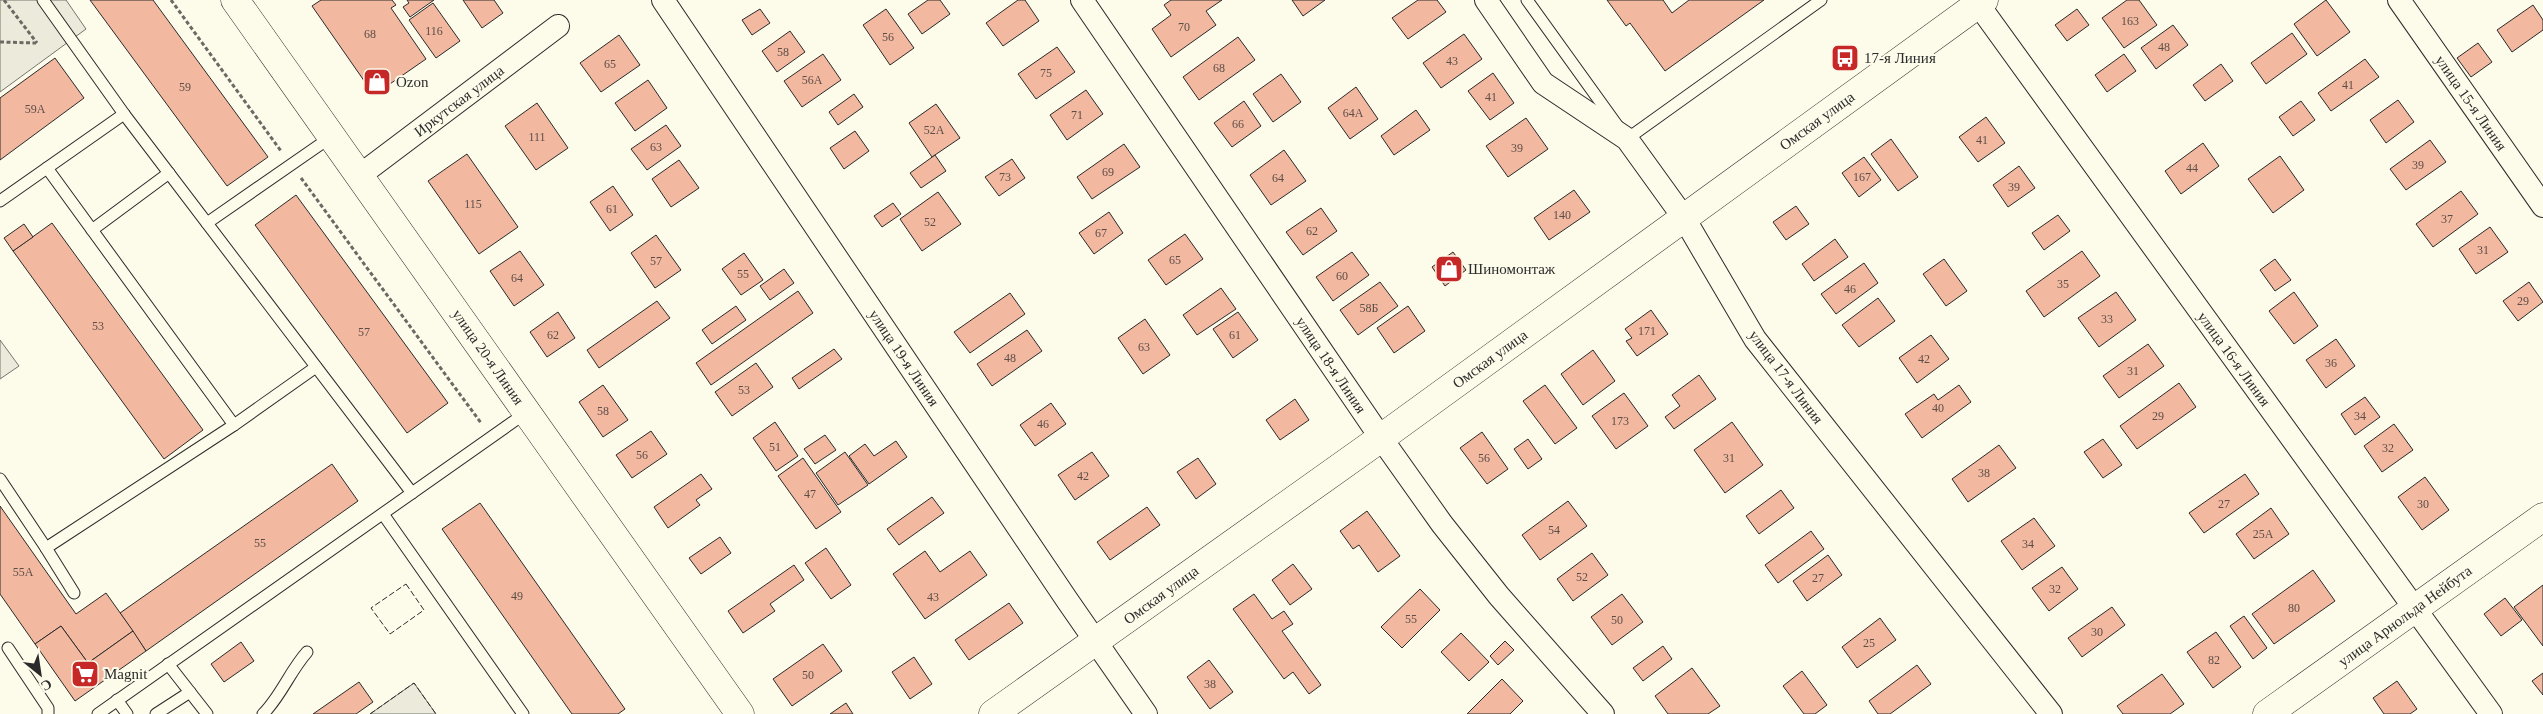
<svg xmlns="http://www.w3.org/2000/svg" width="2543" height="714" font-family="'Times New Roman',serif">
<style>
.green{fill:#ecebdb;stroke:#74746e}
.parking{fill:#eceadb;stroke:#74746e}
.building{fill:#f2b8a0;stroke:#2b2b2b}
.lines{fill:none;stroke-linecap:round;stroke-linejoin:round}
.service-casing{stroke:#2b2b2b;stroke-width:13}
.minor-casing{stroke:#2b2b2b;stroke-width:24}
.tertiary-casing{stroke:#2b2b2b;stroke-width:29}
.secondary-casing{stroke:#2b2b2b;stroke-width:29}
.path{stroke:#6a6964;stroke-width:3;stroke-dasharray:4 2.5;stroke-linecap:butt}
.service{stroke:#fdfbea;stroke-width:11}
.minor{stroke:#fdfbea;stroke-width:22}
.tertiary{stroke:#fdfbea;stroke-width:28}
.secondary{stroke:#fdfbea;stroke-width:28}
.fence{stroke:#2b2b2b;stroke-width:1;stroke-dasharray:6 2.5;stroke-linecap:butt}
.labels{text-anchor:middle;dominant-baseline:central;stroke-width:4;stroke-linejoin:round;paint-order:stroke}
.number-label{font-size:12px;fill:#5d4e48}
.poi-label{font-size:15px;fill:#2b2b2b;stroke:#fdfbea;text-anchor:start}
.street-label{font-size:15px;fill:#2b2b2b;stroke:#fdfbea}
</style>
<rect width="100%" height="100%" fill="#fdfbea"/>
<g class="green">
<path d="M0,0h66l20,29 -86,63z"/>
<path d="M414,683l22,31h-66z"/>
</g>
<path class="parking" d="M0,340l19,26 -19,13z"/>
<g class="building">
<path d="M90,0h63l115,157 -41,29z"/>
<path d="M321,0h71l4,5 -5,3 35,51 -52,36 -62,-89z"/>
<path d="M407,0h27l-24,17 -7,-10 6,-4z"/>
<path d="M463,0h31l9,13 -21,15z"/>
<path d="M928,0h12l10,14 -28,20 -14,-20z"/>
<path d="M1018,0h7l14,21 -36,25 -17,-23z"/>
<path d="M1171,0h51l-16,11 10,14 -45,32 -19,-28 19,-14 -7,-10z"/>
<path d="M1292,0h33l-22,16z"/>
<path d="M1418,0h19l9,12 -38,27 -16,-21z"/>
<path d="M1607,0h56l9,13 17,-13h75l-99,71 -35,-48 -4,3z"/>
<path d="M2127,0h12l18,25 -33,23 -22,-30z"/>
<path d="M2326,0l24,32 -33,24 -23,-32z"/>
<path d="M433,3l27,38 -24,17 -27,-38z"/>
<path d="M2533,5l10,15v10l-31,22 -15,-22z"/>
<path d="M760,9l10,14 -18,12 -10,-15z"/>
<path d="M886,9l28,39 -24,17 -27,-40z"/>
<path d="M2077,9l12,16 -22,16 -12,-16z"/>
<path d="M2173,25l15,20 -32,24 -15,-21z"/>
<path d="M790,31l15,21 -28,20 -15,-21z"/>
<path d="M2292,33l15,21 -41,30 -15,-21z"/>
<path d="M1464,34l18,25 -41,29 -18,-25z"/>
<path d="M619,35l21,30 -39,27 -21,-29z"/>
<path d="M1238,37l17,23 -56,40 -16,-23z"/>
<path d="M2478,43l14,19 -21,15 -14,-19z"/>
<path d="M1057,47l18,25 -39,27 -18,-25z"/>
<path d="M823,54l18,26 -39,27 -18,-26z"/>
<path d="M2124,54l12,17 -29,21 -12,-17z"/>
<path d="M55,58l29,40 -84,62v-62z"/>
<path d="M2365,59l14,18 -48,34 -13,-18z"/>
<path d="M2221,64l12,17 -28,20 -12,-16z"/>
<path d="M1493,73l21,30 -24,17 -22,-29z"/>
<path d="M1281,74l20,28 -28,20 -20,-28z"/>
<path d="M648,80l19,28 -32,23 -20,-28z"/>
<path d="M1356,87l22,32 -28,20 -22,-31z"/>
<path d="M1086,90l17,24 -36,26 -17,-25z"/>
<path d="M854,94l9,13 -25,18 -9,-13z"/>
<path d="M2398,100l16,22 -28,21 -16,-23z"/>
<path d="M1244,101l17,25 -29,21 -18,-24z"/>
<path d="M2301,101l14,19 -22,16 -14,-19z"/>
<path d="M537,103l31,45 -32,22 -31,-44z"/>
<path d="M936,104l24,34 -28,19 -23,-34z"/>
<path d="M1416,110l14,20 -36,25 -13,-19z"/>
<path d="M1986,117l19,26 -27,19 -19,-25z"/>
<path d="M1526,118l22,31 -40,28 -22,-31z"/>
<path d="M666,125l15,21 -34,24 -16,-21z"/>
<path d="M855,131l14,20 -25,18 -14,-21z"/>
<path d="M1891,139l27,38 -20,14 -27,-37z"/>
<path d="M2430,140l16,22 -40,28 -16,-21z"/>
<path d="M2203,143l16,23 -38,28 -16,-23z"/>
<path d="M1124,144l16,23 -48,32 -15,-22z"/>
<path d="M1284,150l22,31 -35,24 -21,-30z"/>
<path d="M467,154l51,73 -39,27 -51,-73z"/>
<path d="M935,155l11,16 -25,17 -11,-15z"/>
<path d="M2280,156l24,34 -31,23 -25,-34z"/>
<path d="M1864,157l17,23 -22,17 -17,-24z"/>
<path d="M1012,159l13,19 -26,18 -14,-19z"/>
<path d="M679,160l20,28 -28,19 -19,-28z"/>
<path d="M2019,166l16,22 -27,19 -15,-22z"/>
<path d="M613,186l20,29 -23,16 -20,-29z"/>
<path d="M1574,190l16,22 -41,28 -15,-22z"/>
<path d="M2461,191l17,23 -45,33 -17,-23z"/>
<path d="M938,192l23,32 -39,27 -22,-32z"/>
<path d="M296,195l152,208 -41,30 -152,-208z"/>
<path d="M893,203l8,11 -19,13 -8,-11z"/>
<path d="M1796,206l13,18 -23,16 -13,-18z"/>
<path d="M1321,208l16,23 -34,24 -17,-23z"/>
<path d="M1109,212l14,21 -29,21 -15,-21z"/>
<path d="M2058,215l12,16 -26,19 -12,-17z"/>
<path d="M52,223l151,207 -39,29 -151,-208z"/>
<path d="M24,224l9,13 -20,14 -9,-13z"/>
<path d="M2490,227l18,25 -32,22 -17,-25z"/>
<path d="M1185,234l18,25 -37,26 -18,-25z"/>
<path d="M656,235l25,35 -26,18 -24,-35z"/>
<path d="M1835,239l13,18 -34,24 -12,-17z"/>
<path d="M520,251l24,34 -30,21 -24,-35z"/>
<path d="M2082,251l18,25 -56,41 -18,-26z"/>
<path d="M1352,252l17,23 -36,26 -17,-24z"/>
<path d="M1453,252l13,18 -21,16 -13,-19z"/>
<path d="M744,253l19,27 -22,15 -19,-26z"/>
<path d="M1944,259l23,32 -21,15 -23,-32z"/>
<path d="M2275,259l16,21 -16,11 -15,-21z"/>
<path d="M1864,263l14,20 -42,31 -15,-20z"/>
<path d="M784,269l10,14 -24,17 -10,-14z"/>
<path d="M1380,282l18,24 -40,29 -18,-25z"/>
<path d="M2529,282l14,20 -25,19 -15,-20z"/>
<path d="M1221,288l15,21 -39,26 -14,-20z"/>
<path d="M798,291l15,22 -102,72 -15,-22z"/>
<path d="M2116,292l20,28 -37,27 -21,-29z"/>
<path d="M2294,292l24,34 -24,18 -25,-33z"/>
<path d="M1010,293l15,21 -55,39 -16,-21z"/>
<path d="M1878,298l17,23 -36,26 -17,-22z"/>
<path d="M657,301l13,17 -71,50 -12,-18z"/>
<path d="M736,306l10,14 -34,24 -10,-14z"/>
<path d="M1408,306l17,25 -31,22 -17,-25z"/>
<path d="M1651,310l17,24 -31,22 -11,-15 6,-3 -7,-9z"/>
<path d="M558,312l17,26 -28,19 -17,-25z"/>
<path d="M1238,312l20,28 -25,18 -20,-29z"/>
<path d="M1145,319l25,36 -27,19 -25,-36z"/>
<path d="M1027,330l15,21 -50,35 -15,-22z"/>
<path d="M1931,335l18,24 -32,24 -18,-25z"/>
<path d="M2336,339l19,27 -29,22 -20,-28z"/>
<path d="M2148,344l16,22 -45,32 -16,-22z"/>
<path d="M834,349l8,10 -43,30 -7,-11z"/>
<path d="M1593,350l22,31 -32,24 -22,-31z"/>
<path d="M756,363l17,24 -41,29 -17,-24z"/>
<path d="M1699,375l17,24 -42,30 -9,-12 15,-11 -8,-11z"/>
<path d="M2179,383l17,24 -59,42 -17,-23z"/>
<path d="M603,385l25,35 -25,17 -24,-35z"/>
<path d="M1545,385l32,43 -22,16 -32,-43z"/>
<path d="M1959,385l12,17 -49,36 -17,-24 29,-20 4,6z"/>
<path d="M1624,393l24,33 -32,23 -24,-33z"/>
<path d="M2365,397l15,20 -25,18 -14,-21z"/>
<path d="M1295,399l14,21 -29,20 -14,-20z"/>
<path d="M1051,403l15,21 -31,22 -15,-21z"/>
<path d="M775,422l23,34 -22,15 -23,-33z"/>
<path d="M1732,422l31,43 -38,28 -31,-43z"/>
<path d="M2394,424l19,26 -31,22 -18,-26z"/>
<path d="M651,431l16,23 -35,24 -16,-23z"/>
<path d="M1482,432l26,37 -21,15 -27,-36z"/>
<path d="M825,435l11,15 -21,14 -11,-15z"/>
<path d="M1528,439l14,20 -14,10 -14,-20z"/>
<path d="M2103,439l19,26 -19,13 -19,-26z"/>
<path d="M896,441l11,16 -38,27 -20,-28 16,-12 9,12z"/>
<path d="M1999,445l17,23 -48,34 -16,-23z"/>
<path d="M845,452l23,33 -30,20 -22,-32z"/>
<path d="M1092,452l17,24 -34,24 -17,-25z"/>
<path d="M803,458l38,54 -25,17 -38,-53z"/>
<path d="M1198,458l18,26 -20,15 -19,-27z"/>
<path d="M332,464l26,37 -212,150 -26,-38z"/>
<path d="M701,474l11,15 -16,11 4,5 -32,23 -14,-21z"/>
<path d="M2245,474l14,20 -55,39 -15,-20z"/>
<path d="M2425,477l24,33 -27,20 -24,-33z"/>
<path d="M1781,490l13,18 -35,26 -13,-18z"/>
<path d="M932,497l12,16 -45,32 -12,-16z"/>
<path d="M1568,501l19,25 -47,34 -18,-25z"/>
<path d="M480,503l145,206 -7,5h-46l-130,-185z"/>
<path d="M0,506l76,108 30,-21 27,38 -45,32 -27,-37 -26,18 -35,-50z"/>
<path d="M1147,507l13,18 -50,35 -13,-18z"/>
<path d="M2271,508l18,26 -35,25 -18,-25z"/>
<path d="M1367,511l33,45 -22,16 -19,-27 -6,4 -13,-18z"/>
<path d="M2034,518l21,28 -33,24 -21,-29z"/>
<path d="M1811,531l13,18 -46,34 -13,-18z"/>
<path d="M720,537l11,16 -30,21 -12,-16z"/>
<path d="M826,548l25,37 -20,14 -26,-36z"/>
<path d="M925,551l15,21 30,-21 17,24 -62,44 -32,-45z"/>
<path d="M1592,553l16,22 -35,26 -16,-22z"/>
<path d="M1828,555l14,20 -35,26 -14,-20z"/>
<path d="M1293,564l19,25 -22,16 -18,-25z"/>
<path d="M794,565l10,15 -34,24 5,7 -32,22 -15,-22z"/>
<path d="M2062,567l16,22 -29,22 -17,-23z"/>
<path d="M2313,570l22,31 -61,43 -22,-30z"/>
<path d="M2543,585v61l-29,-39z"/>
<path d="M1420,589l20,21 -38,38 -21,-21z"/>
<path d="M1254,594l18,25 12,-8 9,13 -11,7 39,54 -12,9 -16,-22 -9,7 -51,-70z"/>
<path d="M1622,594l21,28 -31,23 -21,-28z"/>
<path d="M2505,598l17,22 -21,16 -17,-22z"/>
<path d="M1009,603l14,20 -54,37 -14,-20z"/>
<path d="M2112,607l13,18 -43,32 -14,-19z"/>
<path d="M2244,616l23,32 -14,11 -23,-33z"/>
<path d="M1880,618l16,22 -39,28 -15,-21z"/>
<path d="M61,626l27,37 45,-32 13,20 -71,50 -40,-57z"/>
<path d="M2216,632l25,35 -28,21 -26,-36z"/>
<path d="M1461,633l28,29 -20,19 -28,-29z"/>
<path d="M1505,641l9,9 -16,15 -8,-9z"/>
<path d="M241,642l13,19 -30,21 -13,-18z"/>
<path d="M823,644l19,27 -50,35 -19,-27z"/>
<path d="M1663,646l9,13 -29,22 -10,-13z"/>
<path d="M914,657l18,27 -22,15 -18,-27z"/>
<path d="M1209,660l24,32 -23,17 -23,-32z"/>
<path d="M1917,665l14,19 -41,30h-12l-9,-13z"/>
<path d="M1692,668l28,38 -12,8h-40l-13,-18z"/>
<path d="M1802,671l25,34 -12,9h-11l-21,-28z"/>
<path d="M2543,673v22l-11,-14z"/>
<path d="M2162,674l22,30 -14,10h-47l-6,-8z"/>
<path d="M1502,679l21,22 -13,13h-43z"/>
<path d="M2397,681l20,28 -7,5h-26l-11,-16z"/>
<path d="M359,682l14,20 -17,12h-43z"/>
<path d="M846,703l7,11h-23z"/>
</g>
<g class="lines">
<defs>
<g id="service">
<path d="M43,0l81,114 288,379"/>
<path d="M1527,0l100,139 194,-139"/>
<path d="M47,168l187,257"/>
<path d="M0,201l124,-87"/>
<path d="M207,223l124,-86"/>
<path d="M92,230l77,-57"/>
<path d="M0,479l46,69 188,-123 82,-58"/>
<path d="M383,514l140,200"/>
<path d="M46,548l28,45"/>
<path d="M8,648l40,60v6"/>
<path d="M168,664l39,50"/>
<path d="M117,700l10,14"/>
<path d="M98,714l429,-302"/>
<path d="M156,714l34,-22"/>
<path d="M263,714c18,-18 27,-43 44,-62"/>
</g>
<g id="minor">
<path d="M663,0l404,600 79,114"/>
<path d="M1082,0l299,438 61,86 57,72 104,118"/>
<path d="M1486,0l57,83 84,56 57,79 71,121 296,375"/>
<path d="M2399,0l144,206"/>
<path d="M1978,4l513,710"/>
<path d="M359,176l199,-150"/>
</g>
<path id="tertiary" d="M2267,714l276,-197"/>
<g id="secondary">
<path d="M235,0l505,714"/>
<path d="M993,714l388,-276 603,-438"/>
</g>
</defs>
<use href="#service" class="service-casing"/>
<use href="#minor" class="minor-casing"/>
<use href="#tertiary" class="tertiary-casing"/>
<use href="#secondary" class="secondary-casing"/>
<g class="path">
<path d="M4,0l33,43"/>
<path d="M171,0l110,151"/>
<path d="M0,42l36,1"/>
<path d="M301,178l180,245"/>
</g>
<use href="#service" class="service"/>
<use href="#minor" class="minor"/>
<use href="#tertiary" class="tertiary"/>
<use href="#secondary" class="secondary"/>
<g class="fence">
<path d="M406,584l18,26 -34,24 -19,-26z"/>
<path d="M370,714l44,-31 22,31"/>
</g>
</g>
<defs>
<symbol id="bus-square" viewBox="-11 -11 22 22"><rect x="-9" y="-9" width="18" height="18" rx="4" fill="#c62828" stroke="#fdfbea"/><path d="M-5-6H5V4H4V6H2V4H-2V6H-4V4H-5ZM-3.5-4V0h7V-4ZM-3.5 1.2v1.5H-2V1.2ZM2 1.2v1.5H3.5V1.2Z" fill="#fff"/></symbol>
<symbol id="shop-square" viewBox="-11 -11 22 22"><rect x="-9" y="-9" width="18" height="18" rx="4" fill="#c62828" stroke="#fdfbea"/><path d="M-5-2.5h2.3a2.7 3.5 0 0 1 5.4 0H5L5.5 6h-11ZM-1.5-2.5h3a1.5 2.3 0 0 0-3 0Z" fill="#fff"/></symbol>
<symbol id="supermarket-square" viewBox="-11 -11 22 22"><rect x="-9" y="-9" width="18" height="18" rx="4" fill="#c62828" stroke="#fdfbea"/><path d="M-6-5.5h2.5l.6 2H6L4.5 2H-2.5L-4.4-4H-6ZM-1.5 3.2a1.3 1.3 0 1 0 .1 0ZM3 3.2a1.3 1.3 0 1 0 .1 0Z" fill="#fff"/></symbol>
</defs>
<g fill-rule="evenodd">
<use href="#bus-square" x="1829" y="42" width="32" height="32"/>
<use href="#shop-square" x="361" y="66" width="32" height="32"/>
<use href="#shop-square" x="1433" y="253" width="32" height="32"/>
<use href="#supermarket-square" x="69" y="658" width="32" height="32"/>
</g>
<g class="labels">
<g class="number-label">
<text x="2130" y="21">163</text>
<text x="1184" y="27">70</text>
<text x="434" y="31">116</text>
<text x="370" y="34">68</text>
<text x="888" y="37">56</text>
<text x="2164" y="47">48</text>
<text x="783" y="52">58</text>
<text x="1452" y="61">43</text>
<text x="610" y="64">65</text>
<text x="1219" y="68">68</text>
<text x="1046" y="73">75</text>
<text x="812" y="80">56А</text>
<text x="2348" y="85">41</text>
<text x="185" y="87">59</text>
<text x="1491" y="97">41</text>
<text x="35" y="109">59А</text>
<text x="1353" y="113">64А</text>
<text x="1077" y="115">71</text>
<text x="1238" y="124">66</text>
<text x="934" y="130">52А</text>
<text x="537" y="137">111</text>
<text x="1982" y="140">41</text>
<text x="656" y="147">63</text>
<text x="1517" y="148">39</text>
<text x="2418" y="165">39</text>
<text x="2192" y="168">44</text>
<text x="1108" y="172">69</text>
<text x="1005" y="177">73</text>
<text x="1862" y="177">167</text>
<text x="1278" y="178">64</text>
<text x="2014" y="187">39</text>
<text x="473" y="204">115</text>
<text x="612" y="209">61</text>
<text x="1562" y="215">140</text>
<text x="2447" y="219">37</text>
<text x="930" y="222">52</text>
<text x="1312" y="231">62</text>
<text x="1101" y="233">67</text>
<text x="2483" y="250">31</text>
<text x="1175" y="260">65</text>
<text x="656" y="261">57</text>
<text x="743" y="274">55</text>
<text x="1342" y="276">60</text>
<text x="517" y="278">64</text>
<text x="2063" y="284">35</text>
<text x="1850" y="289">46</text>
<text x="2523" y="301">29</text>
<text x="1369" y="308">58Б</text>
<text x="2107" y="319">33</text>
<text x="98" y="326">53</text>
<text x="1647" y="331">171</text>
<text x="364" y="332">57</text>
<text x="553" y="335">62</text>
<text x="1235" y="335">61</text>
<text x="1144" y="347">63</text>
<text x="1010" y="358">48</text>
<text x="1924" y="359">42</text>
<text x="2331" y="363">36</text>
<text x="2133" y="371">31</text>
<text x="744" y="390">53</text>
<text x="1938" y="408">40</text>
<text x="603" y="411">58</text>
<text x="2158" y="416">29</text>
<text x="2360" y="416">34</text>
<text x="1620" y="421">173</text>
<text x="1043" y="424">46</text>
<text x="775" y="447">51</text>
<text x="2388" y="448">32</text>
<text x="642" y="455">56</text>
<text x="1484" y="458">56</text>
<text x="1729" y="458">31</text>
<text x="1984" y="473">38</text>
<text x="1083" y="476">42</text>
<text x="810" y="494">47</text>
<text x="2224" y="504">27</text>
<text x="2423" y="504">30</text>
<text x="1554" y="530">54</text>
<text x="2263" y="534">25А</text>
<text x="260" y="543">55</text>
<text x="2028" y="544">34</text>
<text x="23" y="572">55А</text>
<text x="1582" y="577">52</text>
<text x="1818" y="578">27</text>
<text x="2055" y="589">32</text>
<text x="517" y="596">49</text>
<text x="933" y="597">43</text>
<text x="2294" y="608">80</text>
<text x="1411" y="619">55</text>
<text x="1617" y="620">50</text>
<text x="2097" y="632">30</text>
<text x="1869" y="643">25</text>
<text x="2214" y="660">82</text>
<text x="808" y="675">50</text>
<text x="1210" y="684">38</text>
</g>
<g class="poi-label">
<text x="1864" y="58">17-я Линия</text>
<text x="396" y="82">Ozon</text>
<text x="1468" y="269">Шиномонтаж</text>
<text x="104" y="674">Magnit</text>
</g>
<g class="street-label">
<text transform="translate(459 101) rotate(-37)">Иркутская улица</text>
<text transform="translate(2471 103) rotate(55)">улица 15-я Линия</text>
<text transform="translate(1817 121) rotate(-36)">Омская улица</text>
<text transform="translate(488 357) rotate(55)">улица 20-я Линия</text>
<text transform="translate(904 358) rotate(56)">улица 19-я Линия</text>
<text transform="translate(1490 359) rotate(-36)">Омская улица</text>
<text transform="translate(2234 359) rotate(54)">улица 16-я Линия</text>
<text transform="translate(1331 365) rotate(56)">улица 18-я Линия</text>
<text transform="translate(1786 377) rotate(53)">улица 17-я Линия</text>
<text transform="translate(1161 595) rotate(-36)">Омская улица</text>
<text transform="translate(2405 616) rotate(-36)">улица Арнольда Нейбута</text>
</g>
</g>
<g transform="translate(40 674) rotate(150)" stroke="#fdfbea" stroke-width="4" paint-order="stroke">
<path d="M0-4L9 19L0 12L-9 19Z" fill="#2b2b2b"/>
<text y="-8" font-size="14" font-weight="bold" text-anchor="middle" fill="#2b2b2b">С</text>
</g>
</svg>
